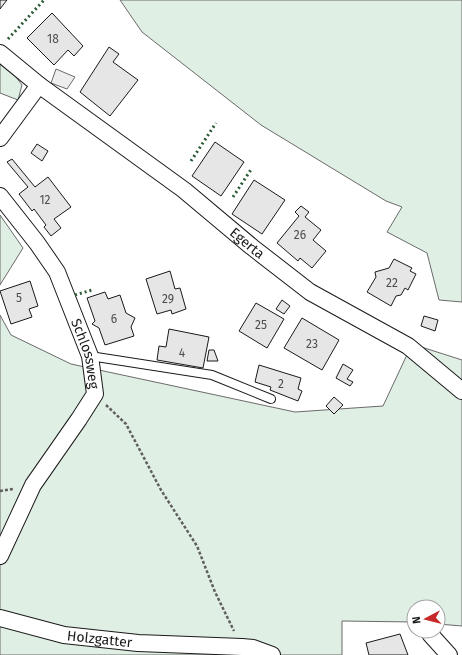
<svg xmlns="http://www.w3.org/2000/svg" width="462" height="655" font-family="'Fira Sans',sans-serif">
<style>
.green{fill:#e0efe3;stroke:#6a6a6a}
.parking{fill:#ededed;stroke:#6a6a6a}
.building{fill:#e6e6e6;stroke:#1a1a1a}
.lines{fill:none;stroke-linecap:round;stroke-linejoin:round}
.service-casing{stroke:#1a1a1a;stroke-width:10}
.minor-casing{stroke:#1a1a1a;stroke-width:18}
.path{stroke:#5f5f5f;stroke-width:2.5;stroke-dasharray:3 2;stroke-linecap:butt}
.service{stroke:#fff;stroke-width:8}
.minor{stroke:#fff;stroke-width:16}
.hedge{stroke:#2b5a34;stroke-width:3;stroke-dasharray:2 3;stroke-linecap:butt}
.labels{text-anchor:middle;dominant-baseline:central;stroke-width:3;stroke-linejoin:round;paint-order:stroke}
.number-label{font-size:12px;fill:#4d4d4d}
.street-label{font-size:14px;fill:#1a1a1a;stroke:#fff}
</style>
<rect width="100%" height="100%" fill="#fff"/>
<g class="green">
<path d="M120,0h342v302l-23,-2 -12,-47 -40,-21 15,-25 -16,-6 -125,-76 -119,-93z"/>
<path d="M0,63l13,10 9,12 -4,15 -18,-7z"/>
<path d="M0,215l23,33 -23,37z"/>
<path d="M0,315l11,20 60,29 224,48 88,-6 29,-62 50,16v266l-24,-2v-17h-24v15l-72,-1v34h-342z"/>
</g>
<path class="parking" d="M56,69l19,8 -8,12 -16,-6z"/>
<g class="building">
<path d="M0,0h7l-7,9z"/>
<path d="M52,13l31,33 -9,10 -6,-6 -14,15 -27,-27z"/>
<path d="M109,47l10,7 -6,8 25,18 -28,36 -30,-24z"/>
<path d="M215,142l29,20 -23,34 -29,-20z"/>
<path d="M37,144l11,7 -6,10 -11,-8z"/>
<path d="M12,159l23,28 13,-10 23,30 -17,12 7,9 -10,8 -7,-9 2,-2 -12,-16 -2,2 -13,-17 9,-7 -21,-25z"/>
<path d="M254,180l31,20 -23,34 -30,-20z"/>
<path d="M301,206l8,6 -4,5 16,13 -8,10 13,11 -14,17 -12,-10 -2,3 -21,-18 22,-27 -4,-4z"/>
<path d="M394,259l18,9 -2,3 6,3 -8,16 -3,-2 -4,7 -5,1 -5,10 -24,-14 9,-15 -1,-5 14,-4z"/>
<path d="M170,271l5,18 5,-1 6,21 -14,5 -1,-4 -14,4 -11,-35z"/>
<path d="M30,281l8,25 -9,3 3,8 -21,7 -11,-33z"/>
<path d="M105,292l3,7 12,-4 6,18 9,5 -4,9 3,9 -29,9 -6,-17 -7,-4 3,-3 -8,-23z"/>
<path d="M282,300l8,6 -6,8 -8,-5z"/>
<path d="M256,303l28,16 -17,29 -28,-17z"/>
<path d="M424,316l14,4 -3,11 -14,-5z"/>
<path d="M302,318l37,22 -17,30 -38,-22z"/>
<path d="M169,329l40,8 -6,31 -46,-8 2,-14 7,1z"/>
<path d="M209,350h5l4,11h-11z"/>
<path d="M343,364l10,6 -6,9 6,3 -3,4 -14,-8z"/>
<path d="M259,365l42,13 -3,11 4,2 -4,10 -28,-11 1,-3 -16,-5z"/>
<path d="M334,397l9,8 -9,9 -8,-8z"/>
<path d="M400,634l8,21h-39l-3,-12z"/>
</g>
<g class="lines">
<defs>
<path id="service" d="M90,356l122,19 59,24"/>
<g id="minor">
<path id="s1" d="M0,53l39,32 145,105 68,57 58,45 98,54 54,45"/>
<path d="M0,138l39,-53"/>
<path id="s2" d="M0,196l37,47 20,29 33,84 5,38 -16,25 -46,66 -33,71"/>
<path id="s3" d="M0,618l64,17 74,8 104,4 11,1 19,7"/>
<path d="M430,634l19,21"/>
</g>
</defs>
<use href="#service" class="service-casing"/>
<use href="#minor" class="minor-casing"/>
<g class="path">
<path d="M106,405l20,19 35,66 36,56 18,46 19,39"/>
<path d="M0,491l13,-2"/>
</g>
<use href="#service" class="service"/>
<use href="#minor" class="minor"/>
<g class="hedge">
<path d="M8,39l36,-39"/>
<path d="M191,161l25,-38"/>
<path d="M233,197l19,-29"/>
<path d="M75,295l17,-5"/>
</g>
</g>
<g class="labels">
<g class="number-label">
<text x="53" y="39">18</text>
<text x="45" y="200">12</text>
<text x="300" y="235">26</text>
<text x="392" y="283">22</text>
<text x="19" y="298">5</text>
<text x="168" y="299">29</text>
<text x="114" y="319">6</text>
<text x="261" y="325">25</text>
<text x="312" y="344">23</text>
<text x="182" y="353">4</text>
<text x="281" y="384">2</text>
</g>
<g class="street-label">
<text stroke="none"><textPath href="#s1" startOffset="312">Egerta</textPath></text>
<text stroke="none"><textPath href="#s2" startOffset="182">Schlossweg</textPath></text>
<text stroke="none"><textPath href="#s3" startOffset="102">Holzgatter</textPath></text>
</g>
</g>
<g transform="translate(426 619) rotate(263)"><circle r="19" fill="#ffffff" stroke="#a3a3a3"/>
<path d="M0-3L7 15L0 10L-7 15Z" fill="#c62828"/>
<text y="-6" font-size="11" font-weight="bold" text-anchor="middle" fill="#1a1a1a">N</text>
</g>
</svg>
